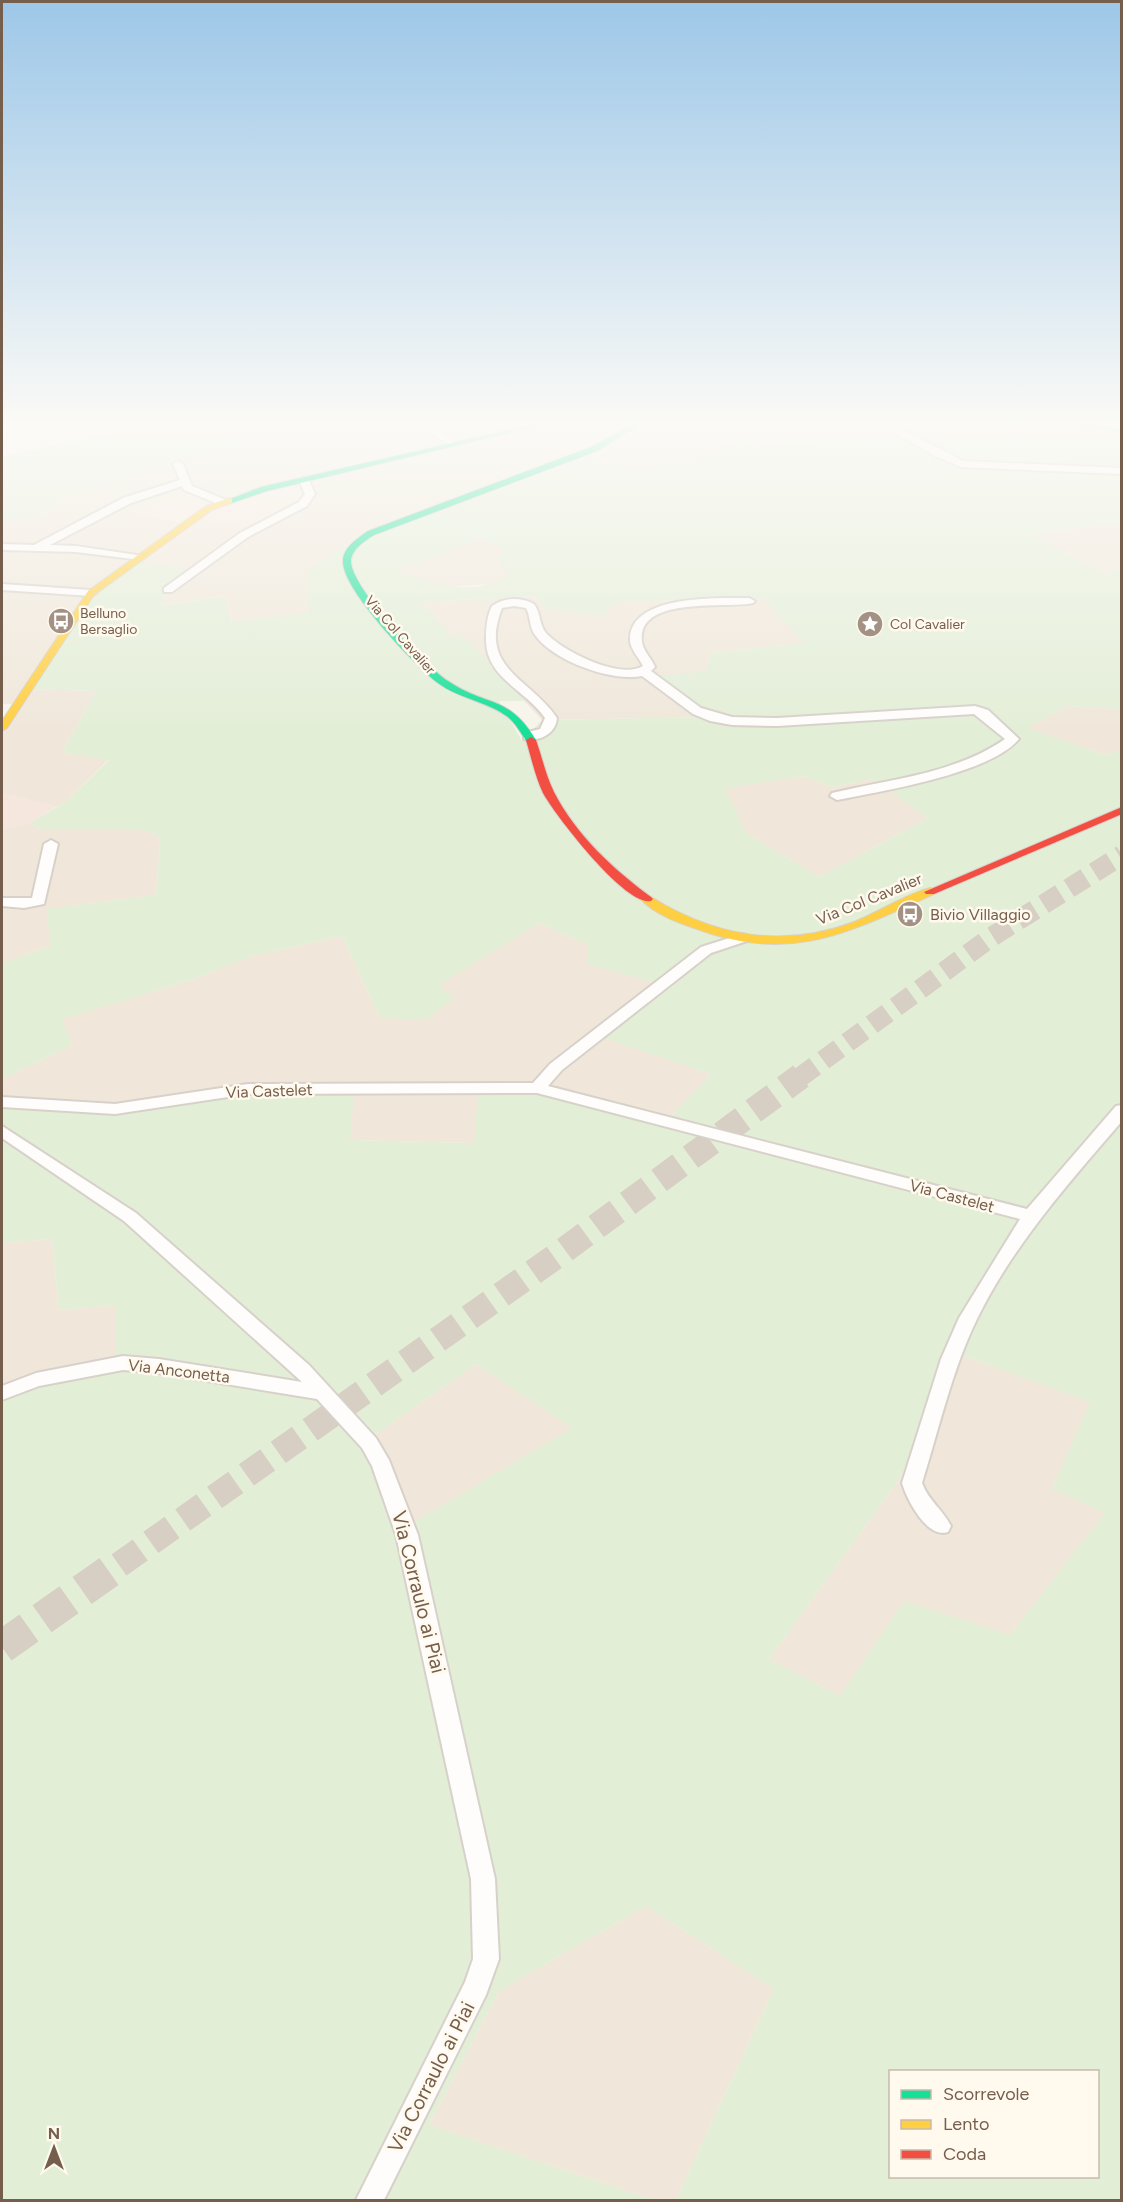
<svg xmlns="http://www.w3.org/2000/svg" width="1123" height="2202" font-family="Figtree,sans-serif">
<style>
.residential{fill:#f0e7da;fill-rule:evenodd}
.commercial{fill:#f5e7dd}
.green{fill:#e3eed7;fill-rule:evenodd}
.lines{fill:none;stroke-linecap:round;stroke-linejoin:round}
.secondary-tunnel-far2{stroke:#d7cec4;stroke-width:20;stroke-dasharray:20 10;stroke-linecap:butt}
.secondary-tunnel-far1{stroke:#d7cec4;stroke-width:26;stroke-dasharray:26 13;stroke-linecap:butt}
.secondary-tunnel{stroke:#d7cec4;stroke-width:33;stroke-dasharray:33 16;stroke-linecap:butt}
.street-casing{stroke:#d7d1ca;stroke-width:4}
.fast-casing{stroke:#d8d1ca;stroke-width:2}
.slow-casing{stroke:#d8d1ca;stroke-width:2}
.jam-casing{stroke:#d8d1ca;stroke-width:2}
.street{fill:#fefdfc;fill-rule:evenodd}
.fast{fill:#16e098;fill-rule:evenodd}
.slow{fill:#ffcf43;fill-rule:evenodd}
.jam{fill:#f24e42;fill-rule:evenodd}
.labels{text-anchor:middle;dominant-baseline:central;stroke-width:5;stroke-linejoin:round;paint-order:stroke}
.far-poi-label{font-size:14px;fill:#765e4c;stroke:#fff9ee;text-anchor:start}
.far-street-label{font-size:14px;fill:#765e4c;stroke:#fff9ee}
.street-label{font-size:16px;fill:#765e4c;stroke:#fff9ee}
.poi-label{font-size:16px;fill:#765e4c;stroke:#fff9ee;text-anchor:start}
.near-street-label{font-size:20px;fill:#765e4c;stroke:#fff9ee}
</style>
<rect width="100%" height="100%" fill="#f7f4ec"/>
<g class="residential">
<path d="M312,423h575l16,8 -150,16 -13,-12 -41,25 -63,13 -63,-19 -266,117 3,41 -78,10 -8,-26 -65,10 9,-16 -143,99 71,2 -34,61 47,7 -42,42 -11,6 -54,-14v-71l12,-18h-12v-183l32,-5 56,-29zM222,501l35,27 -65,-11 -8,6 -42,-9z"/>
<path d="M1121,522v46l-16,7 -75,-41z"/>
<path d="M481,539l23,9 5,28 -15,8 -50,3 -49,-16 60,-26z"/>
<path d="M537,596l79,6 147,-4 42,45 -94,10 -5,18 -45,6 50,40 -169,3 -80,-85 -11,1 -31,-34z"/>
<path d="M1067,706l54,3v41l-15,5 -80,-27z"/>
<path d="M805,776l27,11 41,-8 55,39 -108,59 -74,-44 -22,-45z"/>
<path d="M30,823l13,7h97l18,5 2,7 -4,53 -109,14 4,37 -49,17v-133z"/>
<path d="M539,923l49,22v19l84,23 -68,51 107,36 -49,52 -126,-33 -62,50 -125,-3 4,-46 -67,-2 -232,16 -52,-3v-26l70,-34 -11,-26 130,-39 61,-24 90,-20 38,82z"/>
<path d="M52,1239l7,71 56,-5v54l-113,37v-153z"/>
<path d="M962,1355l129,47 -39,87 54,24 -96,122 -106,-33 -64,94 -71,-37 129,-178z"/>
<path d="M476,1364l97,64 -169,101 -41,-86z"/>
<path d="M646,1906l128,83 -98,211h-22l-225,-75 70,-134z"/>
</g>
<g class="commercial">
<path d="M307,478l7,12 -3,8 -54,30 -65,-11 -8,6 -43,-9 49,-19 12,-1 20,7z"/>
<path d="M2,793l54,14 -26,16 -28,7z"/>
</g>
<g class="green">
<path d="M166,423h146l-222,64 -56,29 -32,5v-65z"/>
<path d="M931,423h190v99l-90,12 74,41 16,-7v141l-54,-3 -40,22 79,27 15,-5v1450h-445l98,-211 -128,-83 -147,85 -70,134 225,75h-652v-804l113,-37v-54l-56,5 -7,-71 -50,4v-138l52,3 232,-16 68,2 -4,46 124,3 4,-51 58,1 126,33 49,-52 -108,-36 68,-51 -83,-23v-19l-49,-22 -100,62 15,13 -28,22 -46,-2 -38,-82 -90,20 -61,24 -129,39 10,26 -70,34v-116l49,-17 -5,-37 110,-14 4,-53 -2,-7 -18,-5h-97l-13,-7 37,-22 42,-41 -47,-8 34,-61 -71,-2 48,-78 58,-52 63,11 -26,20 -8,16 64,-10 8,26 77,-10 -2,-41 48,-32 218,-85 63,19 63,-13 42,-25 12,12 150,-16zM481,539l23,9 -6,11 11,17c-37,21 -75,8 -113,-5zM537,596l7,12 58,9 14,-15 147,-4 41,45 -93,10 -5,18 -45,5 49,41 -168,3 -20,21 -23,-40h27l-64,-67 -11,2 -30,-34zM805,776l27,11 41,-8 55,39 -108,59 -74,-44 -21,-45zM962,1355l128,47 -38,87 53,24 -95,122 -106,-34 -64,95 -71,-37 129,-178zM476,1364l96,64 -168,100 -41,-85zM890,2072h208v104h-208z"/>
</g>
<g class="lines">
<path class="secondary-tunnel-far2" d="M799,1078l191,-140 132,-83"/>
<path class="secondary-tunnel-far1" d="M119,1565l440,-311 242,-178"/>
<path class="secondary-tunnel" d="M2,1647l119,-84"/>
<defs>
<g id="street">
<path d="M418,423h11l30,22 -8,2z"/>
<path d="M878,423h12l73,38 159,7v6l-161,-7 -28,-12z"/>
<path d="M178,461l5,3 9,22 34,14v4h-8l-34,-14 -2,-4 -51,17 -81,42 26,1 61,9 4,1v4l-65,-8 -74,-2v-6l32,1 89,-47 57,-18 -7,-16z"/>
<path d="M304,477l5,3 6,14 -8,12 -59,31 -76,55h-8v-4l76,-55 59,-31 6,-8 -6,-14z"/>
<path d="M2,584l89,6 6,3 -6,3 -89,-6z"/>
<path d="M749,598l6,3 -2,2c-26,6 -117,-8 -111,39 1,9 10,17 13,25l-4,4 50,37 31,9 45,1 198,-12 13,4 31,29c-30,35 -136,52 -182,61l-7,-4 2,-3c58,-14 123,-19 173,-54l-31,-25 -197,12 -45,-1 -22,-4 -17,-7 -51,-38c-31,6 -88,-15 -107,-41 -6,-8 -4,-18 -9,-27l-12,-2 -12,2c-24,61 28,70 55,110 -1,16 -18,24 -33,21v-6l16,-4 5,-11c-20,-29 -60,-40 -59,-80 0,-11 1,-22 6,-32 12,-9 29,-9 42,-2 7,9 5,21 12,29 16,18 74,47 97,33 -4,-8 -12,-16 -13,-25 -2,-47 88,-43 119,-43z"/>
<path d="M51,840l7,4 -14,60 -20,4 -22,-2v-8h30l12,-54z"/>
<path d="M742,934l5,1 2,3 -2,3 -36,12 -149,117 -14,16 479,123 89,-103 6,-1v16c-53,62 -109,124 -145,198 -25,51 -38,110 -55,164 6,17 21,27 29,43l-3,6c-21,7 -41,-32 -46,-49l39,-124 18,-41 61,-99 -483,-126 -289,1 -133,20 -113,-7v-10l113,7 133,-20 285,-1 17,-19 151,-117z"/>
<path d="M2,1126l134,87 173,152 67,73 13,22 29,75 77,344 4,80 -13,36 -102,205h-28l109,-218 8,-23 -2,-80 -75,-344 -24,-69 -10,-18 -45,-49 -158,-26 -36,-3 -84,16 -37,14v-14l34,-13 87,-17 36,3 143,23 -178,-161 -122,-83z"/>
</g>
<g id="fast">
<path d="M538,423h13l-284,68 -38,13 -4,-3 36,-14z"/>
<path d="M634,423h9l-46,28 -223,84c-9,6 -23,14 -23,27 1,26 74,104 97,119 38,26 60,13 88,59l-5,3 -4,-1c-6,-9 -11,-18 -19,-25 -21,-16 -49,-18 -70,-34 -23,-17 -95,-93 -95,-121 -1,-14 15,-24 25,-31l223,-84z"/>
<path d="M1068,423h17l37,6v4z"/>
</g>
<g id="slow">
<path d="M229,498l3,1v4l-20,7 -118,85 -87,133 -5,3v-10l86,-130 118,-85z"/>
<path d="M930,888l4,2 2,2 -2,2c-85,38 -142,70 -237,35 -18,-6 -43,-15 -56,-30l6,-4 4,2c63,39 132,52 203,25 25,-10 50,-27 76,-34z"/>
</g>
<g id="jam">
<path d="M531,737l5,3c6,17 10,36 18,52 22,43 59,77 97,105l2,2 -2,2c-25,6 -96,-86 -108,-108 -8,-17 -12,-36 -17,-53z"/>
<path d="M1122,807v7l-188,80h-8l-2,-2z"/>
</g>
</defs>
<use href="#street" class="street-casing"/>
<use href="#fast" class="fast-casing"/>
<use href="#slow" class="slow-casing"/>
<use href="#jam" class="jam-casing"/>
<use href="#street" class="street"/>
<use href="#fast" class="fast"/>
<use href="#slow" class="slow"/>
<use href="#jam" class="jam"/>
</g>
<linearGradient id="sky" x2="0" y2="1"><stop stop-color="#9dc7e8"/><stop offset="0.58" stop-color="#fbfaf6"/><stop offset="1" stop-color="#fbfaf6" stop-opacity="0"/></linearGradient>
<rect width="1123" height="731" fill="url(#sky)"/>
<defs>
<symbol id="bus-disc" viewBox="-11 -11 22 22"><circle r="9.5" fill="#a39284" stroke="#fff9ee"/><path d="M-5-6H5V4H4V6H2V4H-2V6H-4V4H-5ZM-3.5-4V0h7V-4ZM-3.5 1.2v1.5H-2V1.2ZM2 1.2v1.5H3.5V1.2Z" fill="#fff"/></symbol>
<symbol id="sight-disc" viewBox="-11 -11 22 22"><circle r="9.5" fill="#a39284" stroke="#fff9ee"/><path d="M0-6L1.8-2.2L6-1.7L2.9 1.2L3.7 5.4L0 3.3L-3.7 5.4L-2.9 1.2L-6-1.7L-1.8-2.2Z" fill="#fff"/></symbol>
</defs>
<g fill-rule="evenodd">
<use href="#bus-disc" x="46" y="606" width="30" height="30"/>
<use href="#sight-disc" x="855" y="609" width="30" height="30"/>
<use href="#bus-disc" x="895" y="899" width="30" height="30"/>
</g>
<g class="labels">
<g class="far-poi-label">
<text x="80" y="613">Belluno<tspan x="80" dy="16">Bersaglio</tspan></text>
<text x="890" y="624">Col Cavalier</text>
</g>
<g class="far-street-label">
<text transform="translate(400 635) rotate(49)">Via Col Cavalier</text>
</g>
<g class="street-label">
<text transform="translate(869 899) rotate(-22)">Via Col Cavalier</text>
<text transform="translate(269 1091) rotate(-2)">Via Castelet</text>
<text transform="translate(952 1196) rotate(15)">Via Castelet</text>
<text transform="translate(179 1371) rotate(7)">Via Anconetta</text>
</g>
<g class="poi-label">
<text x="930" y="914">Bivio Villaggio</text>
</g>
<g class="near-street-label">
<text transform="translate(419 1592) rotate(76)">Via Corraulo ai Piai</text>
<text transform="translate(431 2077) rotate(-63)">Via Corraulo ai Piai</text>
</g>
</g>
<rect width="1123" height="2202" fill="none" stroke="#765e4c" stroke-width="6"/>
<rect x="889" y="2070" width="210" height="108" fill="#fff9ee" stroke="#c8bbad" stroke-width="1.5"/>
<rect x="901" y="2090" width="30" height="9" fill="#16e098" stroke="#c8bbad" stroke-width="1.5"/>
<text x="943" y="2100" font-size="18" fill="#765e4c">Scorrevole</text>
<rect x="901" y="2120" width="30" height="9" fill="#ffcf43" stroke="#c8bbad" stroke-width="1.5"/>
<text x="943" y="2130" font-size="18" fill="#765e4c">Lento</text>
<rect x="901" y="2150" width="30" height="9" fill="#f24e42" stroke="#c8bbad" stroke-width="1.5"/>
<text x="943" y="2160" font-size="18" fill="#765e4c">Coda</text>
<g transform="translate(54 2148)" stroke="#fff9ee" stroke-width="4.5" paint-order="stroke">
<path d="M0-4.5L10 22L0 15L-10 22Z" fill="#765e4c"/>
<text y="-9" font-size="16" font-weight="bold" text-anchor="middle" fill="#765e4c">N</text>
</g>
</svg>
